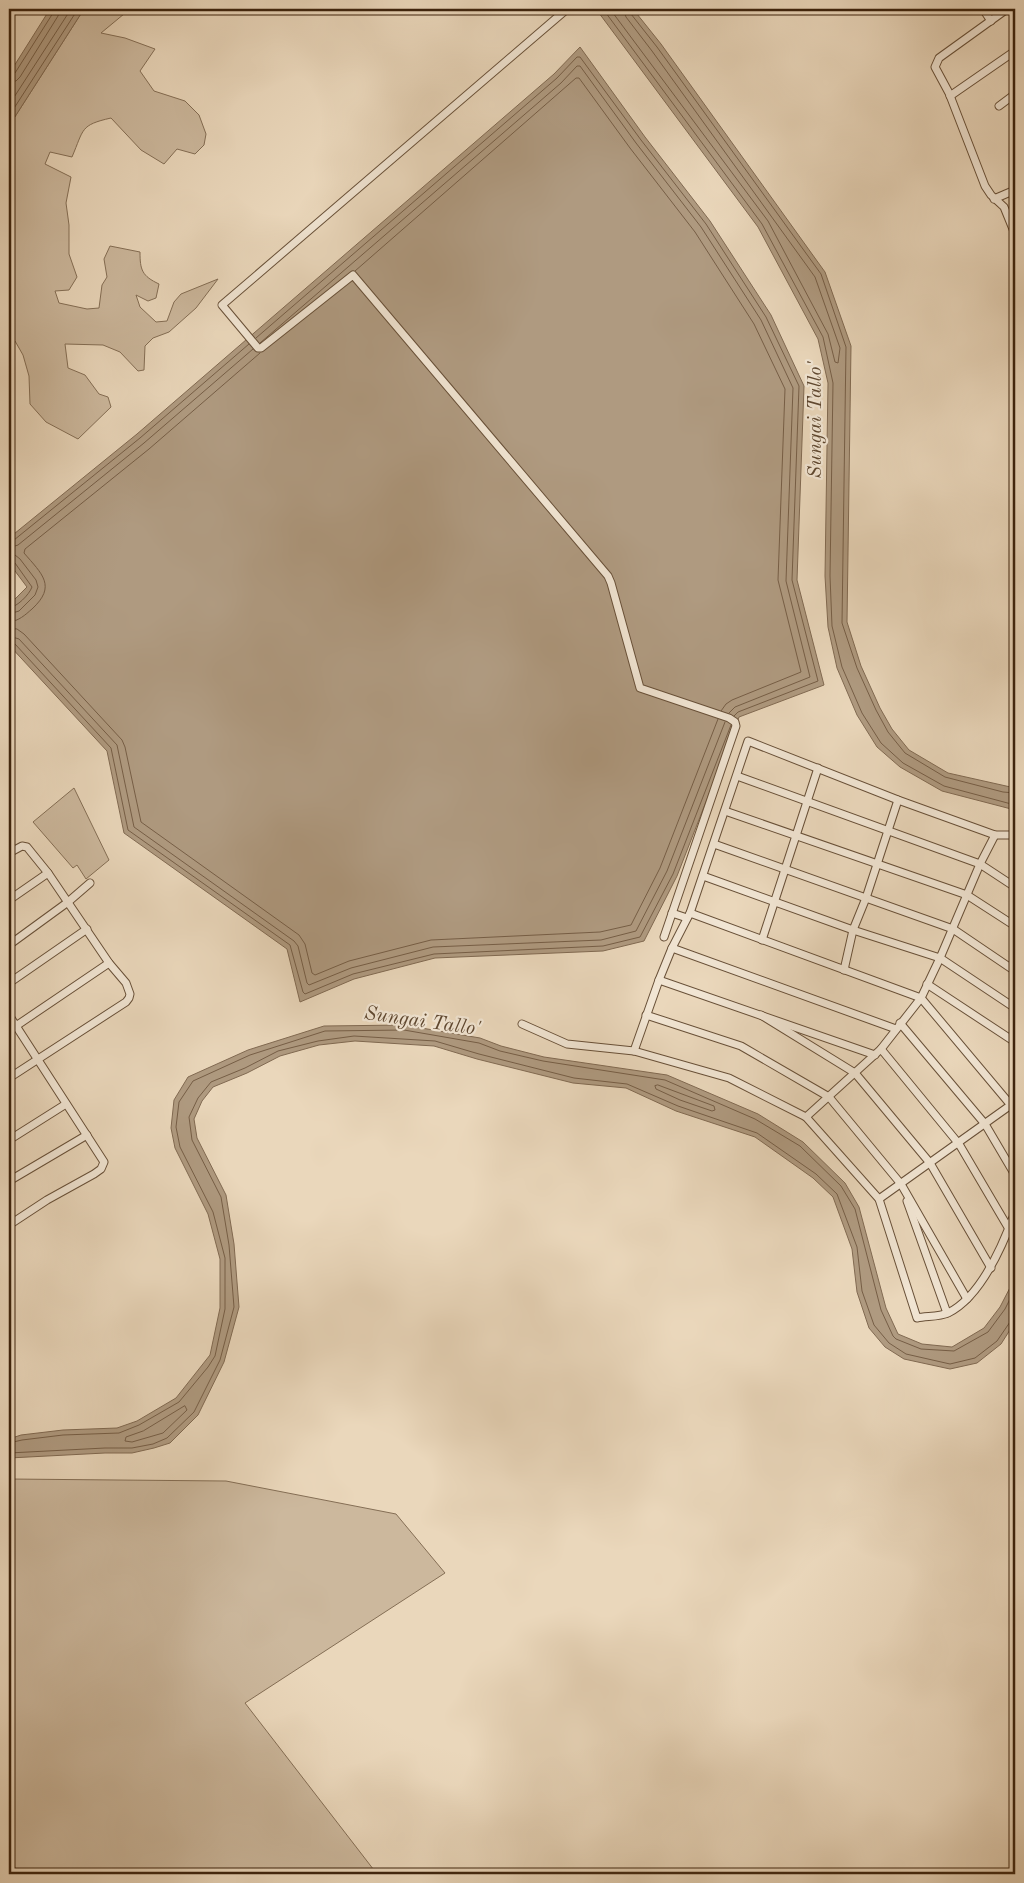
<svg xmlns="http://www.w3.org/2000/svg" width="1024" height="1883" font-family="'Old Standard TT',serif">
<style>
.green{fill:#ccb89d;stroke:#846e55}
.water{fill:#af9a80;stroke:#816a52}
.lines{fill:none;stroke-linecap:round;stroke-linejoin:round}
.shore{stroke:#765e46;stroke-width:1}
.street-casing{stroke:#685038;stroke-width:9}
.street{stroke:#f1e5d3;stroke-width:7}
.labels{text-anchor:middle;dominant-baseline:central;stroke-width:4.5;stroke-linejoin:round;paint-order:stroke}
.water-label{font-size:20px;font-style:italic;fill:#5e4730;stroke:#f1e5d3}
</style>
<rect width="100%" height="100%" fill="#ead7bb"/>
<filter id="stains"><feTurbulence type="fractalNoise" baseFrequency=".004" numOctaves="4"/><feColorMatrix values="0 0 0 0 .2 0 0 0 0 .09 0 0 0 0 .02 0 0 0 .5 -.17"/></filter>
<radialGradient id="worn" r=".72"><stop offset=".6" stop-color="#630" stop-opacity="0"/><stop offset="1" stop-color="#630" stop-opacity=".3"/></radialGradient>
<g class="green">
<path d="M84,9h46l-29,24 24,5 30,11 -15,22 14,20 31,10 14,14 7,19 -2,11 -9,9 -18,-5 -13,15 -23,-14 -30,-32c-31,7 -27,11 -39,39l-22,-5 -5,12 26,13 -5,26 3,22v29l8,23 -8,13 -14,1 4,12 28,6 12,-1 3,-23 5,-8 -3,-18 6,-13 30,6c0,18 2,24 19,32l-3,14 -8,3 -12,-6 4,12 16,15 11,-1 7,-19 7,-8 37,-15 -22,29 -27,24 -16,6 -8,8 -1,24 -6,1 -18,-19 -17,-7 -38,-1 3,24 17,7 14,19 9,3 3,10 -33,32 -32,-17 -16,-18 -1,-28 -6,-21 -8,-14 -6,2v-217z"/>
<path d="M74,788l35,72 -23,19 -9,-14 -4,3 -40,-46z"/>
<path d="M9,1479l217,2 170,33 49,59 -200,130 132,171h-349l-19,-9z"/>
</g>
<g class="water">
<path d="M50,9h34l-75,117v-52z"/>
<path d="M596,9h37l28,35 164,228 26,74 -4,276 14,44 19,42 12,21 17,21 39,23 67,15v22l-73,-19 -42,-24 -23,-20 -20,-32 -20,-47 -9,-41 -3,-51 3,-193 -10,-44 -60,-112z"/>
<path d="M580,47l65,90 65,84 61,94 33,71 -7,194 27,105 -85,32 -62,159 -33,65 -41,10 -168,7 -81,21 -54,23 -13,-53 -163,-116 -17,-82 -98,-106v-40l18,-18 -18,-24v-25l128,-104 417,-360z"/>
<path d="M404,1025l76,13 21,8 43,11 123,18 91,39 45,28 42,41 14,24 27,101 12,26 24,10 30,3 32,-19 16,-21 15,-29v44l-14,22 -24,19 -27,6 -46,-10 -19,-12 -16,-19 -12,-36 -5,-43 -19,-52 -20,-19 -58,-41 -79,-26 -50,-23 -53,-5 -96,-24 -43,-13 -79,-5 -36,4 -39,11 -33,17 -34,14 -11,14 -8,18 3,19 29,57 8,49 5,63 -15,55 -26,53 -28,28 -16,5 -22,5h-27l-96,5v-19l12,-4 42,-5 54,-2 20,-7 39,-23 34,-43 10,-47v-49l-12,-45 -33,-66 -4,-20 3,-28 14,-23 60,-27 76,-24z"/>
</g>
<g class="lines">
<g class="shore">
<path d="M603,9l159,215 61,113 10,46 -3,193 2,50 10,41 20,46 19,30 22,20 41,23 71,19"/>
<path d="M610,9l158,212 60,113 7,28 3,1 2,-15 -25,-71 -163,-226 -26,-34 -3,-8"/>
<path d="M630,9l1,5 26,33 164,227 25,73 -4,276 15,45 19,42 12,22 17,21 40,24 58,15 12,1"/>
<path d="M9,76l6,-3 38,-60 1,-4"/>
<path d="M9,82l7,-1 4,-4 38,-61 2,-7"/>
<path d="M9,105l62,-96"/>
<path d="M9,116l69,-107"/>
<path d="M355,271l221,-193h3l51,70 65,84 59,92 31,65 -7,191 23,92 -69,28 -6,4 -5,7"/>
<path d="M256,338l301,-260 20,-21h3l61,83 65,84 60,93 33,69 -7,194 26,101 -80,31 -4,4"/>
<path d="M260,343l301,-260 16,-17h3l56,77 65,84 60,93 32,68 -7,193 24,96 -75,30 -6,6"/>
<path d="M9,542l5,-2 126,-102 109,-94"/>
<path d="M9,548l9,-3 126,-102 109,-94"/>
<path d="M9,554l6,1 5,4 16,21 2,7 -3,8 -16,16 -10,3"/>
<path d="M9,560l6,3 17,24c-3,8 -15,20 -23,21"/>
<path d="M9,622c10,-1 16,-7 23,-13 25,-23 10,-35 -8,-56l1,-4 124,-100 111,-96"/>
<path d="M9,628l8,1 7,5 98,106 3,7 16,75 158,113 6,9 7,29 3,2 34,-14 82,-21 169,-8 31,-7 29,-57 58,-149"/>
<path d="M9,636l10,3 98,106 17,82 160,114 4,5 9,37 2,2 42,-17 82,-21 168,-7 35,-9 31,-60 58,-149"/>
<path d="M9,642l6,2 96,104 17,82 162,115 13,47 2,2 48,-20 81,-20 169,-8 37,-9 33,-63 58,-149"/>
<path d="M658,1085l56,21 1,4 -3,1 -32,-11 -24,-11 -1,-3z"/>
<path d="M185,1406l2,4 -24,23 -31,9 -7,-1 1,-4 17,-6z"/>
<path d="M9,1443l13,-3 41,-5 56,-2 20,-8 40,-23 29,-35 7,-11 10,-47v-51l-12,-46 -33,-65 -4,-20 3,-25 14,-21 57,-26 75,-24 79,-1 75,13 21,8 43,10 122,19 90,39 45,27 41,40 14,23 26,101 12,26 3,3 25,10 33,2 34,-19 17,-23 10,-20"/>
<path d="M9,1453l96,-5h27l21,-4 14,-6 27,-26 26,-52 14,-53 -5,-62 -8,-48 -29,-57 -3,-23 9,-19 13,-16 34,-14 33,-17 40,-10 36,-5 81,5 44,13 95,24 53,6 51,22 79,27 59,41 21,20 20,53 5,44 12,34 15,18 17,11 44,10 25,-6 22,-17 13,-19 5,-2"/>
</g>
<defs>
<g id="street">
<path d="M567,9l-345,296 36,43h3l92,-73 255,301 3,7 29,105 89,30 6,4 1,4 -72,211"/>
<path d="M983,9l8,12"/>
<path d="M1007,9l-68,49 -4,9 14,26 36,93 6,9 13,12 11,27"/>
<path d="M1014,9l1,2"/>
<path d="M950,96l65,-45"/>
<path d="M999,106l16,-12"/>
<path d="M994,199l21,-9"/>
<path d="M737,776l243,88 35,23"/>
<path d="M725,811l242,84 48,31"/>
<path d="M995,835l-15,29 -40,94 -19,40 -40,51 -75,68 73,82 38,119c9,-2 22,-1 31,-5 33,-16 55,-68 67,-101"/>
<path d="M714,844l239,85 62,42"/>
<path d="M9,853l13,-7 5,1 21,26 61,90 17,20 4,11 -1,4 -3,4 -117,76"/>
<path d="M703,876l150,54 87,28 75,50"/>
<path d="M9,900l39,-27"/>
<path d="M672,913l15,5"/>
<path d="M690,913l231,85 94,112"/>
<path d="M762,940l56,-172"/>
<path d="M9,945l59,-43 22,-19"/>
<path d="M672,948l224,81"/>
<path d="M844,970l9,-40 13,-32 32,-98"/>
<path d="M659,980l216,75"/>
<path d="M9,983l78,-54"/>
<path d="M927,984l88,58"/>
<path d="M9,1015l95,147 -3,7 -7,5 -47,26 -38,25"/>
<path d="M646,1015l95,31 88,51 72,87 66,115"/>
<path d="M761,1015l94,58 75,90 61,105"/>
<path d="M900,1023l85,101 30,51"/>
<path d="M522,1024l45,20 67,7 95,27 77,39"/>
<path d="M16,1026l93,-63"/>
<path d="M881,1049l78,95 50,85"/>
<path d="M634,1051l25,-71 13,-32 18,-35 58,-172 150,59 97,35h15l5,2"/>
<path d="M9,1083l1,5 -1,5"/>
<path d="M9,1140l57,-36"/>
<path d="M9,1181l78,-46"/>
<path d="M879,1199l136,-97"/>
<path d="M907,1201l40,112"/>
</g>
</defs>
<use href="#street" class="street-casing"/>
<use href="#street" class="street"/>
</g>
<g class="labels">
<g class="water-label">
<text transform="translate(816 420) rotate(-90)">Sungai Tallo'</text>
<text transform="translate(422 1022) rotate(8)">Sungai Tallo'</text>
</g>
</g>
<rect width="1024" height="1883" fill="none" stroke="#ead7bb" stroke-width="30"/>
<rect x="10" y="10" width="1004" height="1863" fill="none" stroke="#3c230d" stroke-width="2.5"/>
<rect x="15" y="15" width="994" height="1853" fill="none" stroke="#3c230d"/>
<rect width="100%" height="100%" filter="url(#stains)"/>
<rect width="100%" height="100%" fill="url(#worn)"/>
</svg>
